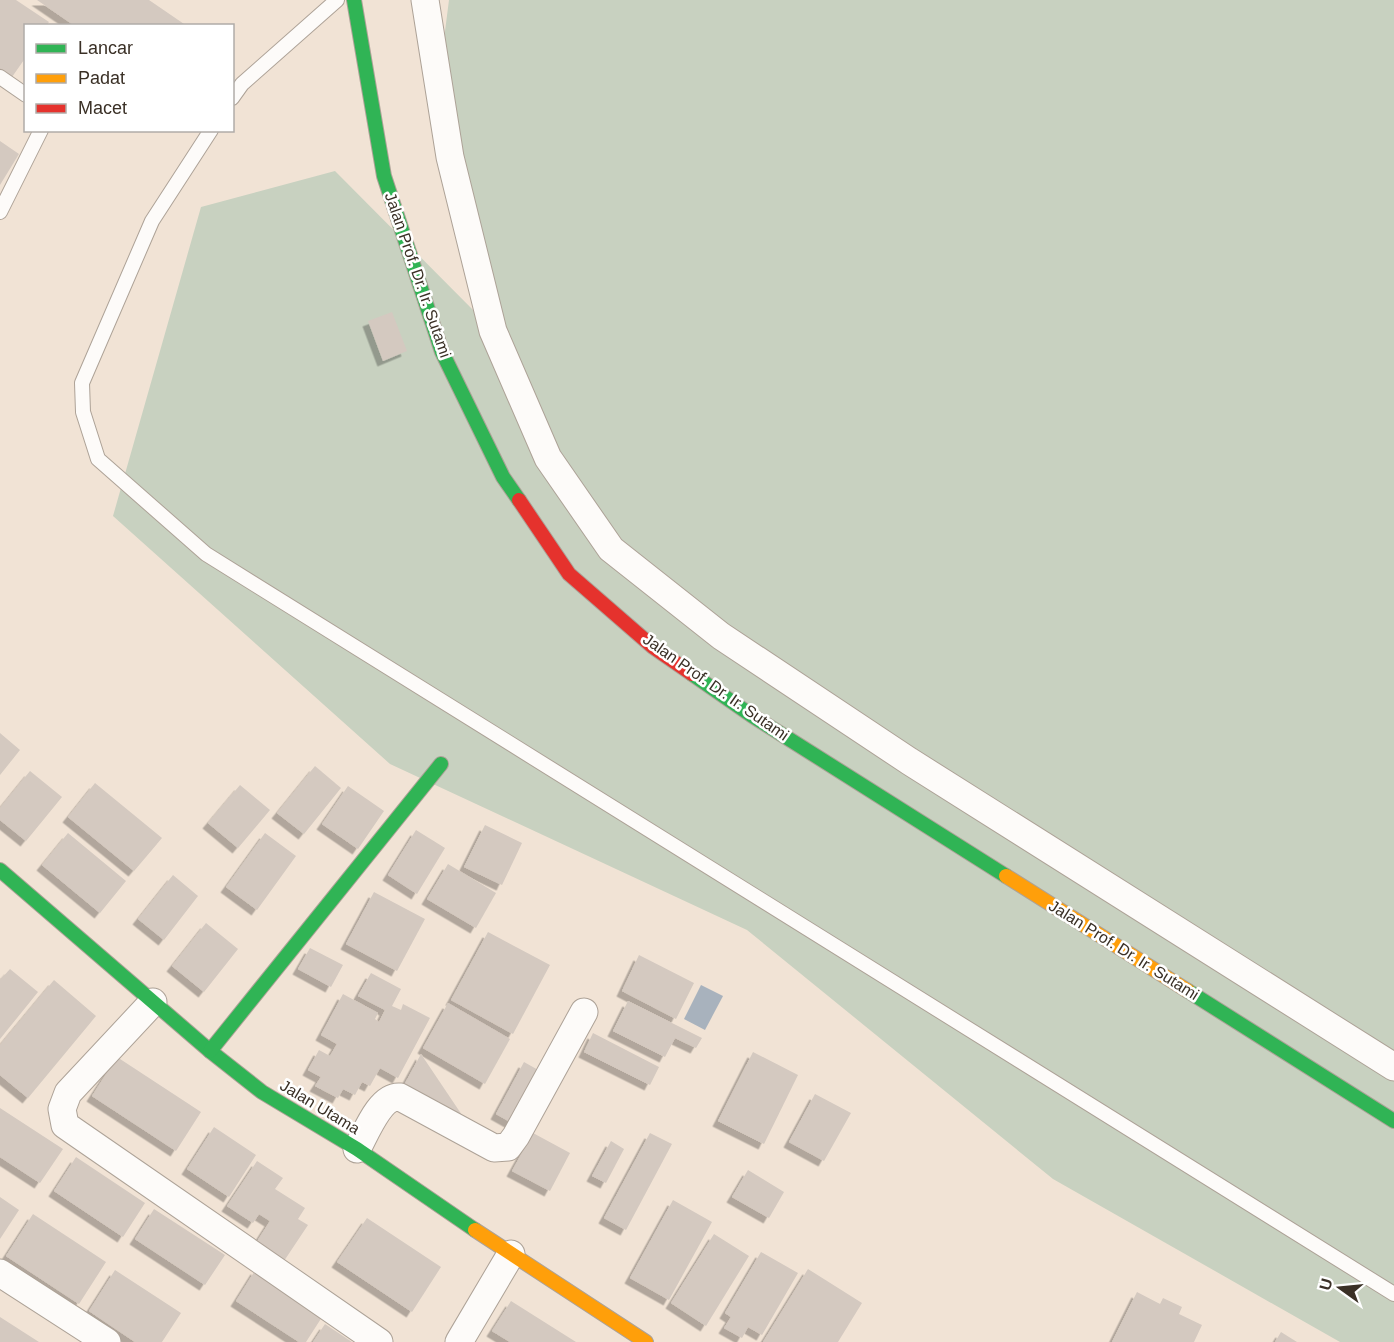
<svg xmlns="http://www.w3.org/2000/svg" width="1394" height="1342" font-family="Helvetica,sans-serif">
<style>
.forest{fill:#c8d1c0}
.water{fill:#a8b2bd}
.building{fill:#d4c9c0;filter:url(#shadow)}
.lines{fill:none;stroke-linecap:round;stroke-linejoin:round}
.lane-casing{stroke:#ada297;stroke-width:16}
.street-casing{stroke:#ada297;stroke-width:29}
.fast-casing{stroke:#ada297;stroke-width:16}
.slow-casing{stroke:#ada297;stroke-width:16}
.jam-casing{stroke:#ada297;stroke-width:16}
.lane{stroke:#fdfbf9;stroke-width:14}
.street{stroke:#fdfbf9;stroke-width:27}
.fast{stroke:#30b455;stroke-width:14}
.slow{stroke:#ff9f0a;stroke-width:14}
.jam{stroke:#e5322d;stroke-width:14}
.labels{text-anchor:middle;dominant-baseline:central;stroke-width:5;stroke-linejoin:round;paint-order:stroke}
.street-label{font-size:16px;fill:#3a3026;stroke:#fff}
</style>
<defs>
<filter id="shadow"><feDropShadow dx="-5.5" dy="5.5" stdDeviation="0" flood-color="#0004"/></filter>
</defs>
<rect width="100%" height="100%" fill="#f1e3d5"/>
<path class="forest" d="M449,0h945v1342h-54l-287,-163 -306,-249 -357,-166 -277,-248 88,-309 134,-36 144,145 -44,-207z"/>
<path class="water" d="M701,985l22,11 -18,34 -21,-11z"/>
<g class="building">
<path d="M0,0h16l33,22 -3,4h-20v31l-14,20 -12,-9z"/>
<path d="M37,0h112l38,26h-112z"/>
<path d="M0,141l19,13 -19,31z"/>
<path d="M392,312l15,39 -24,10 -15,-40z"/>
<path d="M0,733l20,17 -20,25z"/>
<path d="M315,766l26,22 -37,46 -27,-21z"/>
<path d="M30,771l32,26 -36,44 -26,-21v-12z"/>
<path d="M95,783l67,55 -28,33 -66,-54z"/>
<path d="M240,785l30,25 -32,38 -30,-25z"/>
<path d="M348,786l36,25 -26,38 -36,-25z"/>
<path d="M485,825l37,18 -20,42 -38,-18z"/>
<path d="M416,830l29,18 -28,46 -29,-19z"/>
<path d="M68,833l58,48 -26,32 -58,-48z"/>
<path d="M265,833l31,23 -39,54 -31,-23z"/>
<path d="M448,864l48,29 -20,35 -49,-29z"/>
<path d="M173,875l25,21 -34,44 -26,-21z"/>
<path d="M374,892l51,27 -28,52 -51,-27z"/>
<path d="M206,923l32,26 -34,43 -32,-26z"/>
<path d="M488,932l62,33 -37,69 -62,-34z"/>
<path d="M310,948l33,17 -12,22 -33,-18z"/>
<path d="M639,955l55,28 -18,36 -54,-28z"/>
<path d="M10,969l28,23 -38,47v-59z"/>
<path d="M371,973l30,16 -9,17 9,4 2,-6 27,14 -32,60 -18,-10 -10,18 -8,-4 -7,13 -12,-6 -5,9 -23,-12 6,-9 -13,-7 11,-20 11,6 7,-12 -16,-9 22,-41 35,19 -3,6 4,3 6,-12 -27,-14z"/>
<path d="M54,980l42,36 -68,82 -28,-23v-30z"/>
<path d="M628,1001l74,37 -6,10 -21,-10 -10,19 -52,-26z"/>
<path d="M448,1003l62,36 -25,45 -62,-36z"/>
<path d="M593,1033l66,34 -9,18 -66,-33z"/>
<path d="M753,1052l45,23 -34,69 -46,-23z"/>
<path d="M421,1054l45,67 -63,-34z"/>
<path d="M117,1057l84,55 -25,39 -84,-55z"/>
<path d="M524,1062l16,9 -28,52 -16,-9z"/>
<path d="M815,1094l36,19 -27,48 -35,-19z"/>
<path d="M0,1108l63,41 -23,34 -40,-26z"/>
<path d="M214,1127l42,28 -27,42 -42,-28z"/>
<path d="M533,1133l37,20 -20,38 -38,-20z"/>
<path d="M650,1133l22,11 -46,86 -22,-12z"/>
<path d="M611,1141l13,8 -18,34 -14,-7z"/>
<path d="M76,1157l69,46 -22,34 -69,-46z"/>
<path d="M257,1161l26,17 -8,11 30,19 -7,11 10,6 -24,36 -28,-18 14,-22 -11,-7 -6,9 -26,-17z"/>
<path d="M748,1170l36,22 -15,26 -37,-21z"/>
<path d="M0,1197l19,13 -19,29z"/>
<path d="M673,1200l39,22 -43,78 -39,-22z"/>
<path d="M154,1209l71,46 -20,30 -70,-46z"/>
<path d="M33,1214l73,48 -27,42 -73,-48z"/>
<path d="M367,1218l74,49 -29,45 -75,-50z"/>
<path d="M714,1234l35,22 -43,70 -35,-23z"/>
<path d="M761,1252l37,21 -36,62 -14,-8 -6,11 -18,-10 7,-11 -6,-4z"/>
<path d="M256,1269l68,45 -18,28h-7l-63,-41z"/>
<path d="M808,1269l54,34 -24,39h-75z"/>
<path d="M115,1270l66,43 -19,29h-27l-46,-31z"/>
<path d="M1137,1292l23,12 3,-6 19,9 -3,7 23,11 -8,17h-82z"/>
<path d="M511,1301l65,41h-66l-18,-11z"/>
<path d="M0,1317l39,25h-39z"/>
<path d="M325,1324l27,18h-39z"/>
<path d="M1281,1332l16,10h-22z"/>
</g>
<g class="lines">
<defs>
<g id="lane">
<path d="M0,77l26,18"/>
<path d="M232,98l10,-14 95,-84"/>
<path d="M211,130l-59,91 -70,162 1,29 15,47 108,95 1188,740"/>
<path d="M0,212l41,-82"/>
</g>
<g id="street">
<path d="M425,0l25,157 43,174 55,127 63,91 110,87 188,125 485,306"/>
<path d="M153,1002l-85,91 -6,16 3,16 314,217"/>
<path d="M357,1149c9,-16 23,-54 43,-52l94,51 14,-1 8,-11 68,-124"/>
<path d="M0,1273l107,69"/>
<path d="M459,1342l52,-88"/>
</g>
<g id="fast">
<path d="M354,0l30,176 58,176 61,125 16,23"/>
<path d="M692,674l59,41 255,161"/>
<path d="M0,870l210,181 52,41 95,57 118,81"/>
<path d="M1188,991l206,130"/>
<path d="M210,1051l231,-287"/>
</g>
<g id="slow">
<path d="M1006,876l182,115"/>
<path d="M475,1230l171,112"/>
</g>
<path id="jam" d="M519,500l50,74 84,73 39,27"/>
</defs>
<use href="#lane" class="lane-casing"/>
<use href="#street" class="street-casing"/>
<use href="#fast" class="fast-casing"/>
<use href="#slow" class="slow-casing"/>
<use href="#jam" class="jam-casing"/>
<use href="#lane" class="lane"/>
<use href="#street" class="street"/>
<use href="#fast" class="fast"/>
<use href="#slow" class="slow"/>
<use href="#jam" class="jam"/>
</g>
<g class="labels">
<g class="street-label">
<text transform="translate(418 275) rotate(71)">Jalan Prof. Dr. Ir. Sutami</text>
<text transform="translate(716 687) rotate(35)">Jalan Prof. Dr. Ir. Sutami</text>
<text transform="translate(1124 950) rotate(32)">Jalan Prof. Dr. Ir. Sutami</text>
<text transform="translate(320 1107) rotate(31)">Jalan Utama</text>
</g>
</g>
<rect x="24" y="24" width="210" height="108" fill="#ffffff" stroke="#b0aca8" stroke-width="1.5"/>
<rect x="36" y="44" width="30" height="9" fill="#30b455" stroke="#b0aca8" stroke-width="1.5"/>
<text x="78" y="54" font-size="18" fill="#3a3026">Lancar</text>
<rect x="36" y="74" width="30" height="9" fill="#ff9f0a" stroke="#b0aca8" stroke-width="1.5"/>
<text x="78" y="84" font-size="18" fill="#3a3026">Padat</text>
<rect x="36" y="104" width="30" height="9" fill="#e5322d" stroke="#b0aca8" stroke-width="1.5"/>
<text x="78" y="114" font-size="18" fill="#3a3026">Macet</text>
<g transform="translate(1340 1288) rotate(285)" stroke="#ffffff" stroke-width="4.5" paint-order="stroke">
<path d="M0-4.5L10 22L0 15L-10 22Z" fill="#3a3026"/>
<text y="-9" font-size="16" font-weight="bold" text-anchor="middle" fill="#3a3026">U</text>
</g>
</svg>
